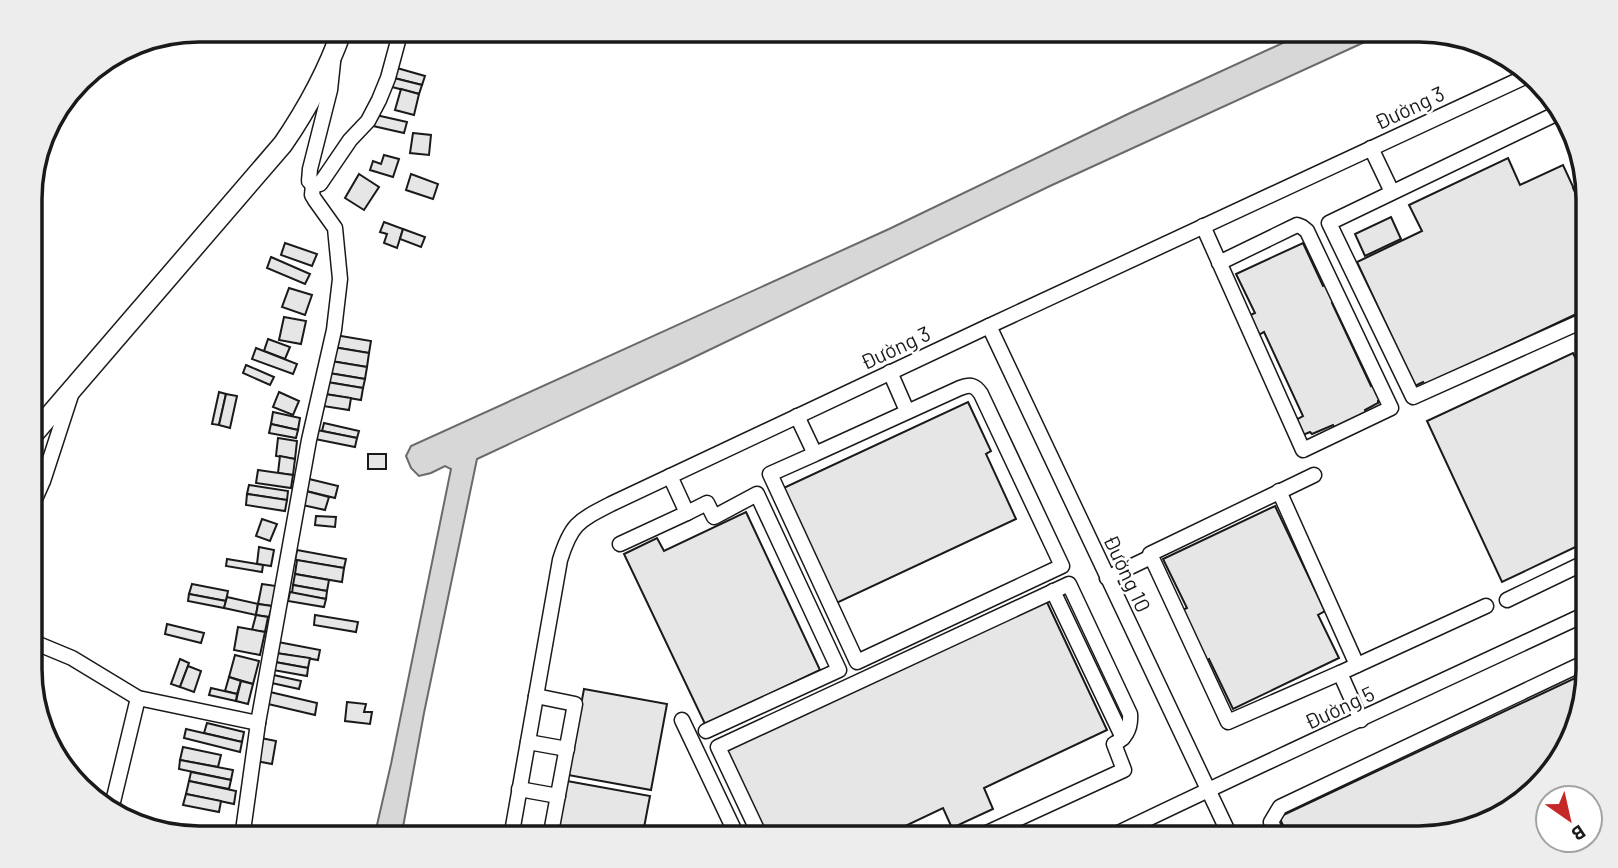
<svg xmlns="http://www.w3.org/2000/svg" width="1618" height="868" font-family="Barlow,sans-serif">
<style>
.water{fill:#d7d7d7;stroke:#6a6a6a;stroke-width:2}
.building{fill:#e6e6e6;stroke:#1a1a1a;stroke-width:2}
.lines{fill:none;stroke-linecap:round;stroke-linejoin:round}
.minor-casing{stroke:#1a1a1a;stroke-width:17}
.major-casing{stroke:#1a1a1a;stroke-width:22}
.minor{stroke:#fff;stroke-width:14}
.major{stroke:#fff;stroke-width:19}
.labels{text-anchor:middle;dominant-baseline:central;stroke-width:5;stroke-linejoin:round;paint-order:stroke}
.street-label{font-size:21px;fill:#1a1a1a;stroke:#fff}
.rim{fill:none;stroke:#1a1a1a;stroke-width:3.5}
</style>
<rect width="100%" height="100%" fill="#fff"/>
<path class="water" d="M1311,30h80l-341,156 -368,177 -205,96 -53,254 -23,125h-27l17,-74 60,-295 -6,-3 -14,7 -12,3 -8,-8 -5,-12 5,-10 478,-217 239,-115z"/>
<g class="building">
<path d="M397,68l28,8 -3,9 -28,-7z"/>
<path d="M394,78l28,7 -3,9 -27,-7z"/>
<path d="M401,89l18,5 -5,21 -19,-5z"/>
<path d="M376,115l31,7 -3,11 -31,-7z"/>
<path d="M413,133l18,2 -2,20 -19,-2z"/>
<path d="M384,155l15,4 -6,18 -23,-7 3,-9 8,3z"/>
<path d="M1508,158l12,27 43,-20 24,52v92l-162,76 -2,-3 -8,4 -58,-124 65,-31 -13,-26z"/>
<path d="M359,174l20,13 -15,23 -19,-12z"/>
<path d="M411,174l27,10 -5,15 -27,-9z"/>
<path d="M1587,181v36l-14,-29z"/>
<path d="M1391,217l10,22 -36,17 -10,-22z"/>
<path d="M384,222l19,7 -6,19 -13,-5 3,-9 -7,-2z"/>
<path d="M403,229l22,8 -4,10 -21,-8z"/>
<path d="M285,243l32,11 -5,12 -31,-11z"/>
<path d="M1303,243l20,43 8,-4 8,18 -7,3 39,83 7,-4 7,16 -7,3v2l-13,7 3,7 -32,15 -3,-7 -21,9 -2,-2 -7,3 -7,-15 7,-4 -39,-84 -7,4 -9,-20 7,-3 -19,-39z"/>
<path d="M271,257l39,17 -5,10 -38,-16z"/>
<path d="M289,288l23,7 -7,20 -23,-8z"/>
<path d="M284,317l22,4 -5,23 -22,-4z"/>
<path d="M335,335l36,6 -2,12 -36,-6z"/>
<path d="M268,339l22,8 -5,12 -21,-8z"/>
<path d="M333,347l36,6 -2,14 -36,-6z"/>
<path d="M256,348l41,16 -4,10 -41,-15z"/>
<path d="M1573,353l14,29 1,159 -86,41 -75,-161z"/>
<path d="M331,361l36,6 -2,12 -36,-6z"/>
<path d="M246,365l28,12 -4,8 -27,-12z"/>
<path d="M329,373l36,6 -2,9 -36,-6z"/>
<path d="M327,382l36,6 -2,12 -36,-6z"/>
<path d="M219,392l7,2 -7,31 -7,-1z"/>
<path d="M279,392l20,9 -6,14 -20,-8z"/>
<path d="M226,394l11,2 -7,32 -11,-3z"/>
<path d="M325,394l26,4 -2,12 -26,-4z"/>
<path d="M968,402l23,49 -5,3 30,65 -188,88 -53,-115z"/>
<path d="M273,412l27,6 -2,12 -27,-6z"/>
<path d="M324,423l35,8 -2,7 -35,-7z"/>
<path d="M271,424l27,6 -2,8 -27,-5z"/>
<path d="M317,430l40,8 -2,9 -40,-8z"/>
<path d="M278,438l19,3 -2,18 -19,-3z"/>
<rect x="368" y="454" width="18" height="15"/>
<path d="M280,456l15,3 -2,16 -15,-2z"/>
<path d="M258,470l35,5 -2,13 -35,-5z"/>
<path d="M305,478l33,8 -3,12 -33,-8z"/>
<path d="M249,485l39,6 -1,9 -40,-6z"/>
<path d="M302,490l27,7 -4,13 -27,-6z"/>
<path d="M247,494l40,6 -2,11 -39,-6z"/>
<path d="M1275,506l50,105 -7,4 21,43 -106,51 -24,-50 -7,3 -24,-50 9,-4 -24,-49z"/>
<path d="M746,512l74,158 -115,54 -81,-170 33,-16 7,13z"/>
<path d="M316,516l20,1 -1,10 -20,-2z"/>
<path d="M262,519l15,5 -7,17 -14,-5z"/>
<path d="M259,547l15,3 -3,16 -14,-2z"/>
<path d="M297,550l49,9 -2,9 -49,-8z"/>
<path d="M227,559l36,6 -1,7 -36,-6z"/>
<path d="M297,560l47,8 -2,14 -47,-8z"/>
<path d="M295,574l34,6 -2,11 -34,-6z"/>
<path d="M192,584l36,7 -2,10 -37,-7z"/>
<path d="M262,584l14,2 -4,20 -14,-2z"/>
<path d="M293,585l34,6 -1,8 -34,-6z"/>
<path d="M290,592l36,7 -2,8 -36,-6z"/>
<path d="M189,594l37,7 -2,7 -36,-7z"/>
<path d="M227,597l31,7 -2,11 -32,-7z"/>
<path d="M1045,598l62,132 -123,58 9,21 -41,19 -9,-20 -63,30h-116l-41,-88z"/>
<path d="M258,604l14,2 -3,11 -13,-2z"/>
<path d="M256,615l12,2 -3,15 -13,-2z"/>
<path d="M315,615l43,7 -2,10 -42,-7z"/>
<path d="M167,624l37,9 -3,10 -36,-9z"/>
<path d="M238,627l27,5 -5,23 -26,-5z"/>
<path d="M278,642l42,8 -2,10 -42,-7z"/>
<path d="M276,653l34,5 -2,10 -33,-6z"/>
<path d="M235,655l24,6 -6,23 -24,-7z"/>
<path d="M180,659l9,4 -9,24 -9,-3z"/>
<path d="M275,662l33,6 -1,8 -34,-6z"/>
<path d="M188,666l13,5 -7,21 -14,-5z"/>
<path d="M1588,672l-17,72 -58,66 -83,28h-141l-10,-21z"/>
<path d="M269,674l32,7 -2,8 -32,-7z"/>
<path d="M229,677l12,4 -4,13 -12,-3z"/>
<path d="M241,681l12,3 -5,20 -12,-3z"/>
<path d="M211,688l26,6 -1,7 -27,-6z"/>
<path d="M584,689l83,15 -16,86 -83,-15z"/>
<path d="M270,692l47,11 -2,12 -47,-11z"/>
<path d="M347,702l19,2 -2,8h8l-2,12 -25,-3z"/>
<path d="M207,723l37,9 -2,10 -38,-9z"/>
<path d="M186,729l56,13 -2,10 -56,-14z"/>
<path d="M261,738l15,3 -4,23 -16,-3z"/>
<path d="M183,747l38,8 -3,12 -38,-7z"/>
<path d="M180,760l53,10 -2,10 -52,-11z"/>
<path d="M191,772l40,8 -2,9 -40,-8z"/>
<path d="M189,781l47,10 -2,13 -48,-10z"/>
<path d="M567,781l83,15 -8,42h-86z"/>
<path d="M186,794l35,7 -2,11 -36,-7z"/>
<path d="M197,830l18,5 -1,3 -19,-1z"/>
</g>
<g class="lines">
<defs>
<g id="minor">
<path d="M333,62l-3,28 -20,79 -1,12 4,4 7,-1 30,-44 18,-19 11,-21 9,-22 13,-48"/>
<path d="M1562,111l-233,112 84,174 174,-78"/>
<path d="M1371,148l21,44"/>
<path d="M1203,226l100,224 88,-42 -84,-177 -5,-4 -5,-2 -78,38"/>
<path d="M989,326l242,512"/>
<path d="M890,372l17,39"/>
<path d="M797,416l18,38 -45,20 87,188 205,-96 -81,-172c-6,-9 -11,-10 -21,-6l-145,66"/>
<path d="M1314,475l-164,79 78,168 112,-49"/>
<path d="M1279,491l78,174"/>
<path d="M31,508l12,-27 28,-86"/>
<path d="M687,513l20,-10 7,14 43,-23 82,176 -133,61"/>
<path d="M620,544l67,-31 -17,-37"/>
<path d="M1107,578l44,-21"/>
<path d="M1053,591l70,147"/>
<path d="M1507,600l81,-39"/>
<path d="M31,641l41,17 66,40 120,25"/>
<path d="M536,696l39,8 -25,134"/>
<path d="M682,720l56,118"/>
<path d="M1361,720l-21,-47 146,-67"/>
<path d="M528,742l39,7"/>
<path d="M519,789l39,7"/>
<path d="M111,810l27,-112"/>
<path d="M512,834l21,4"/>
<path d="M242,838l16,-115 51,-283 25,-110 6,-51 -5,-51 -20,-28 -3,-5 1,-10"/>
<path d="M511,838l49,-278c11,-36 18,-39 51,-56l378,-178 538,-250"/>
<path d="M761,838l-43,-91 351,-163 61,130c1,14 -4,24 -16,30l10,26 -148,68"/>
<path d="M1108,838c159,-77 320,-150 480,-225"/>
<path d="M1279,838l-8,-16 9,-15 308,-146"/>
</g>
<path id="major" d="M31,437l252,-293c24,-35 45,-74 59,-114"/>
</defs>
<use href="#minor" class="minor-casing"/>
<use href="#major" class="major-casing"/>
<use href="#minor" class="minor"/>
<use href="#major" class="major"/>
</g>
<g class="labels">
<g class="street-label">
<text transform="translate(1409 107) rotate(-25)">Đường 3</text>
<text transform="translate(895 347) rotate(-25)">Đường 3</text>
<text transform="translate(1128 573) rotate(65)">Đường 10</text>
<text transform="translate(1339 707) rotate(-25)">Đường 5</text>
</g>
</g>
<path d="M0 0H1618V868H0ZM199 42H1419A157 157 0 0 1 1576 199V669A157 157 0 0 1 1419 826H199A157 157 0 0 1 42 669V199A157 157 0 0 1 199 42Z" fill="#ededed" fill-rule="evenodd"/>
<path class="rim" d="M199 42H1419A157 157 0 0 1 1576 199V669A157 157 0 0 1 1419 826H199A157 157 0 0 1 42 669V199A157 157 0 0 1 199 42Z"/>
<g transform="translate(1569 819) rotate(146)"><circle r="33" fill="#ffffff" stroke="#a3a3a3" stroke-width="2"/>
<path d="M0-5L12 26L0 18L-12 26Z" fill="#c62828"/>
<text y="-10" font-size="19" font-weight="bold" text-anchor="middle" fill="#1a1a1a">B</text>
</g>
</svg>
